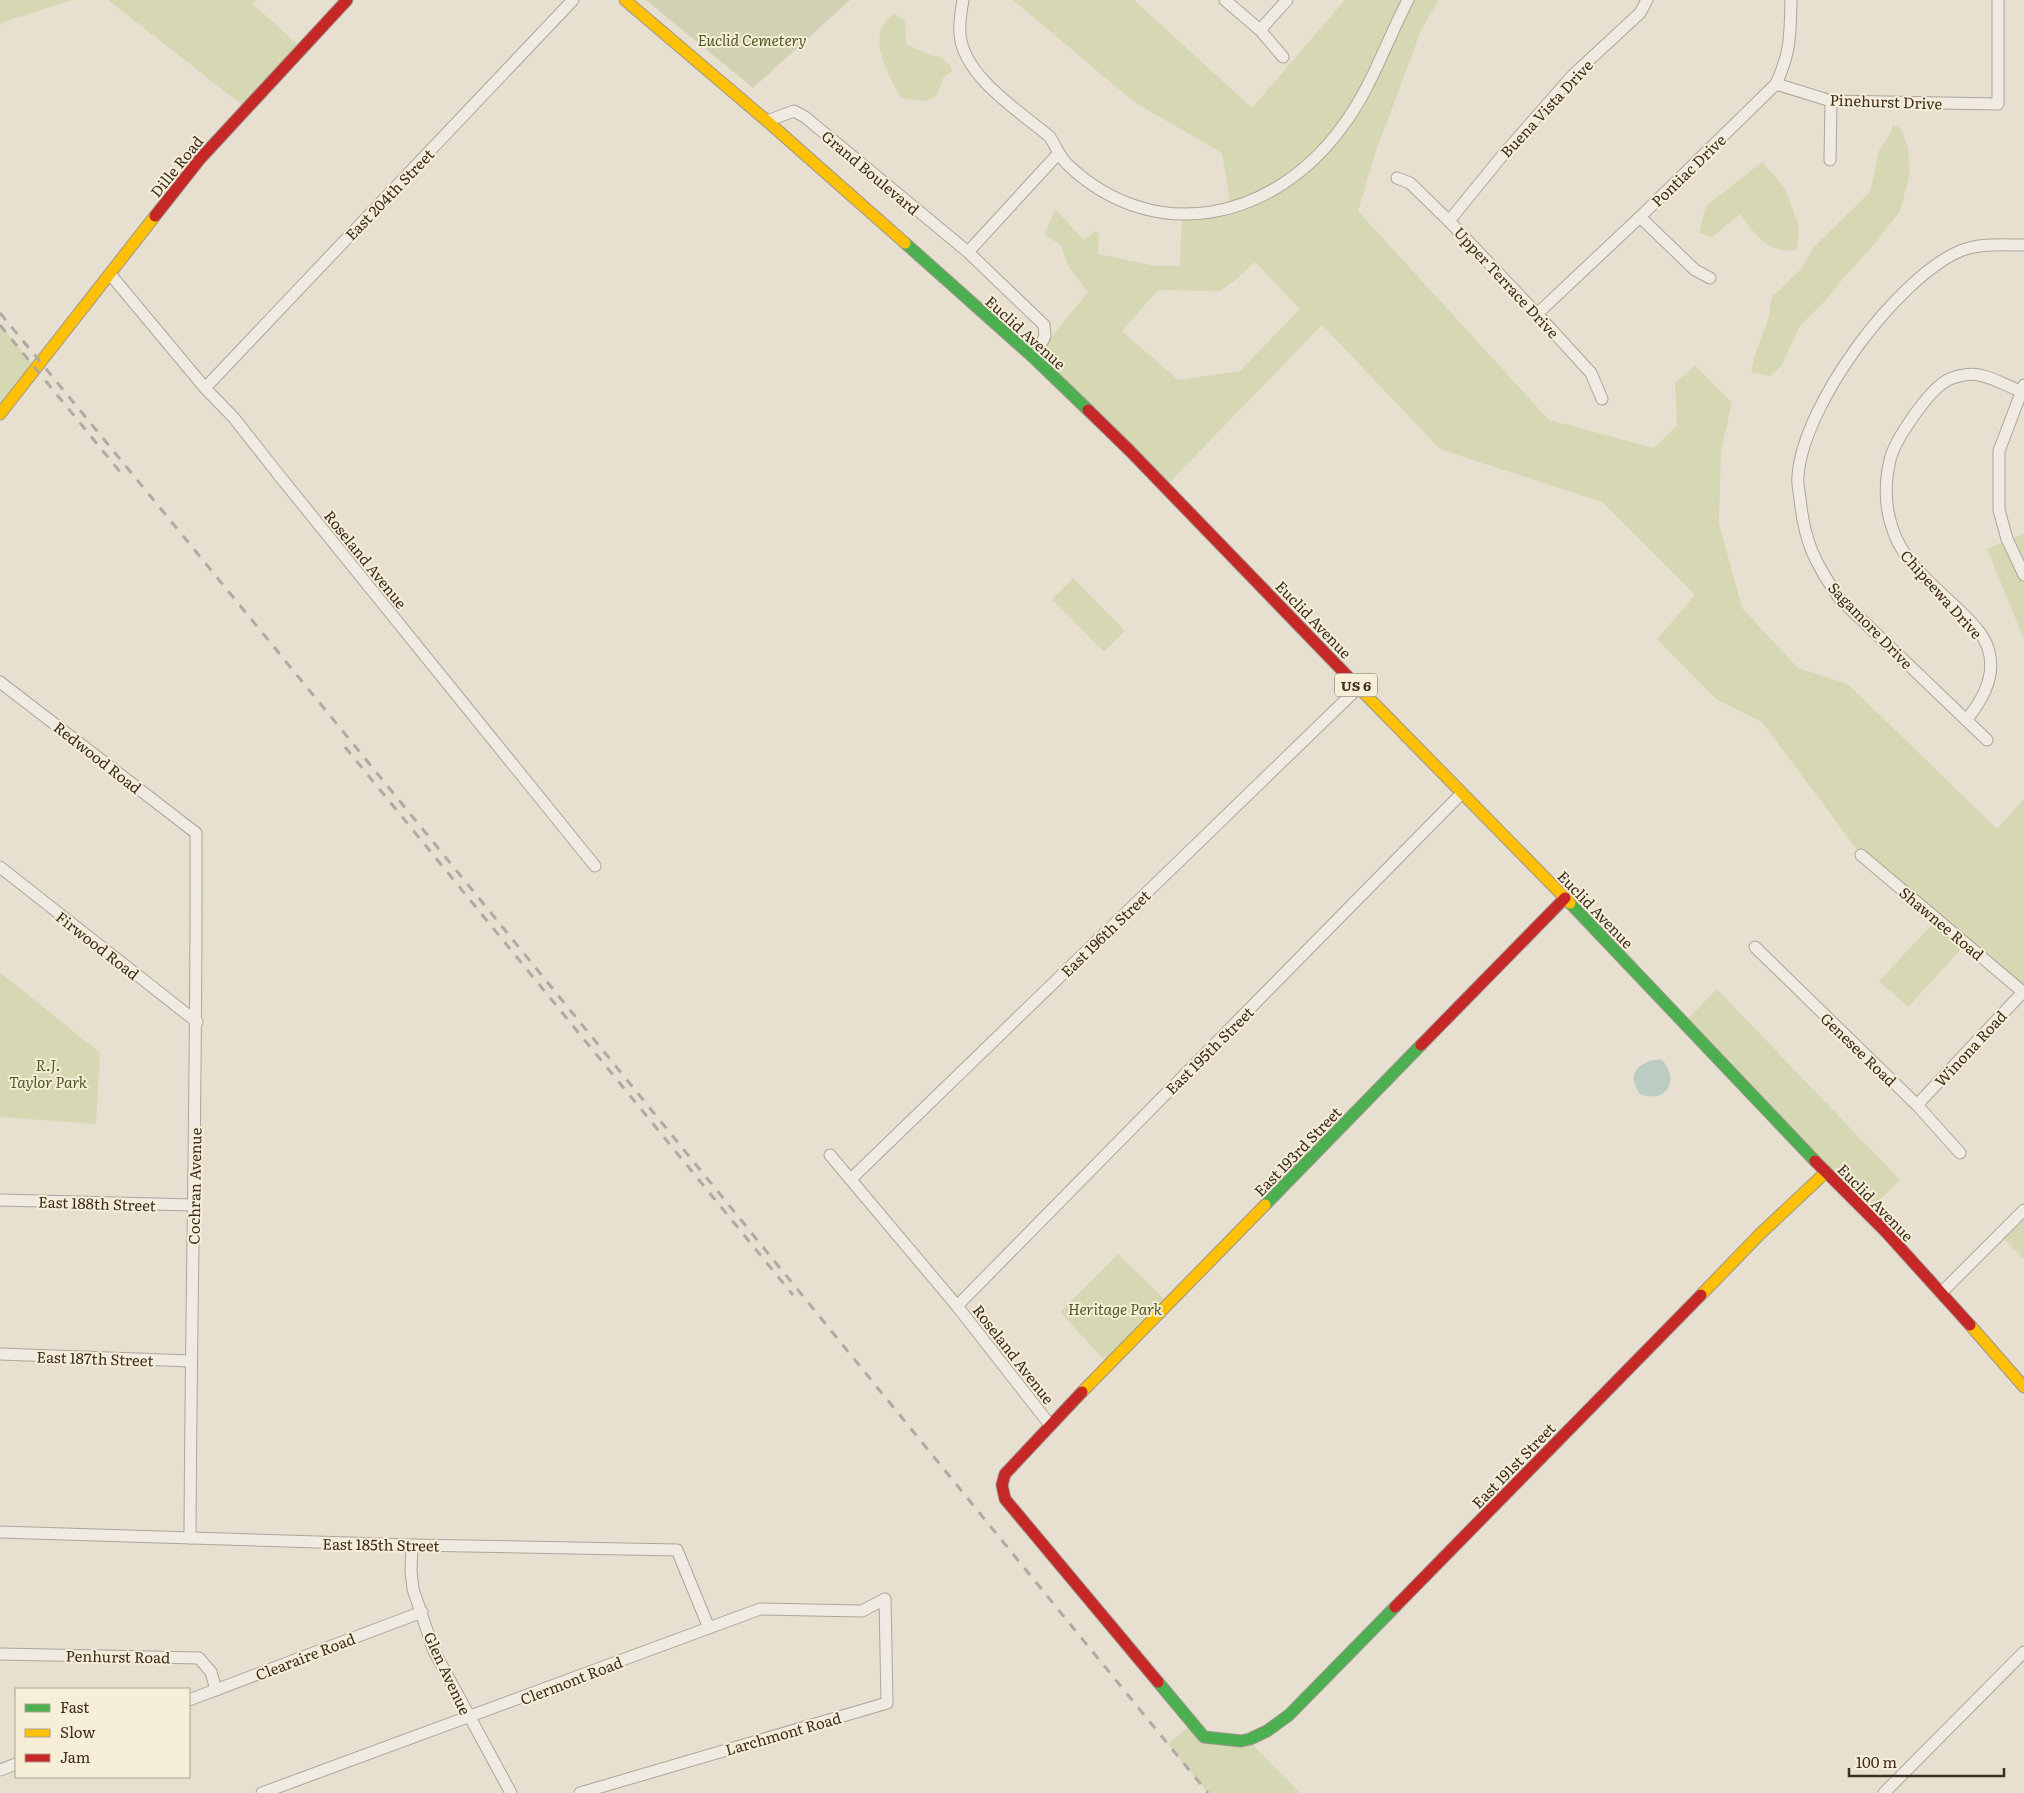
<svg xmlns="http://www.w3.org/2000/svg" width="2024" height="1793" font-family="Literata,serif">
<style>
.green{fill:#d6d7b3;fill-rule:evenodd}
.cemetery{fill:#d1d1b3}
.water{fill:#bcccc2}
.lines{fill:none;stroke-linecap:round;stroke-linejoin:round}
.street-casing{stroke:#ada599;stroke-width:13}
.fast-casing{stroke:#9c958a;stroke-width:13}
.slow-casing{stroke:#9c958a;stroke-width:13}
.jam-casing{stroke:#9c958a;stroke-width:13}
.street{stroke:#efebe3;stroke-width:11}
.fast{stroke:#4caf50;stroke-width:11}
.slow{stroke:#ffc107;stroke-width:11}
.jam{stroke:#c62828;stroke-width:11}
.rail{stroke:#afaaa2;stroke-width:3;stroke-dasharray:9 9;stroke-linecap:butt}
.labels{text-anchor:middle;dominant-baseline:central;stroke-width:4;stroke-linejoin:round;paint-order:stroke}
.shield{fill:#f7eed8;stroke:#756857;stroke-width:1}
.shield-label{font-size:14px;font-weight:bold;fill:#3d2e20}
.park-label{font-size:15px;font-style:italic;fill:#4d5a26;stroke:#f7eed8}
.street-label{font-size:15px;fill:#3d2e20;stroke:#f7eed8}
</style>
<rect width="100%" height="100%" fill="#e7e0d1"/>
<g class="green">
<path d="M0,0h73l-65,20 -8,5z"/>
<path d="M108,0h148l-3,4 49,44 -56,60z"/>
<path d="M1013,0h121l118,108 93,-108h94l-17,28 -46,123 -18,60 191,209 105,28 23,-23 -2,-42 20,-18 37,38 -11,48 -2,72 23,85 56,60 50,16 149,145 27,-30v194l-58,-49 -58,63 -29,-26 58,-62 -76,-64 -99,-133 -46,-23 -59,-60 38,-44 -93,-93 -162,-53 -118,-124 -157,162 -131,-129 54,-66 -20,-26 -7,-21 -16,-10 10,-26 29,31 11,-9 4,3 -1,20 58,12h24l2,-52 49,-6 -9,-55 -88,-51zM1255,262l45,47 -60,62 -62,9 -56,-49 36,-41 62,1 18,-13z"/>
<path d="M894,13l11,8 1,23 26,12 9,1 9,8 2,6 -9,7 -6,17 -10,6 -26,-3c-10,-19 -27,-47 -20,-69 2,-6 9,-12 13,-16z"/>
<path d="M1893,124l9,6 6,19 2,25 -10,37 -26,34 -28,30 -19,24 -28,28 -17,38 -12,11 -19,-3 3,-16 14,-37 4,-23 29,-28 14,-23 55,-54 9,-42 10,-14z"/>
<path d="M1762,162l22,25 15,39 -2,24c-29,4 -41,-15 -57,-36l-28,23 -13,-4 7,-27z"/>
<path d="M0,325l35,43 -35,46z"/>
<path d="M2024,533v106l-37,-90z"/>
<path d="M1073,578l52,53 -21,21 -52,-53z"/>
<path d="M0,972l100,81 -4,71 -96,-7z"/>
<path d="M1717,989l183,191 -33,33 -183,-190z"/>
<path d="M2024,1210v49l-25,-25z"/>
<path d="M1118,1254l51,50 -60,61 -49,-53z"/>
<path d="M1193,1723l11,14 44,3 52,53h-92l-40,-49z"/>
</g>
<path class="cemetery" d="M646,0h204l-97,88z"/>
<path class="water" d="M1652,1060h10c18,19 5,45 -22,34 -12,-18 -6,-27 12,-34z"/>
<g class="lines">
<defs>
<g id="street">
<path d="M963,0c-2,11 -4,23 -3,34 3,42 59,77 89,102 7,9 9,19 18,28 88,84 207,56 275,-37 29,-38 44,-85 66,-127"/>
<path d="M1225,0l35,30 23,27"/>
<path d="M1260,30l27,-30"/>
<path d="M1776,84l55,17 167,3v-104"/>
<path d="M767,121l27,-10 11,6 163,135 76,73 1,11 -11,22"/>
<path d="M1830,160l1,-59"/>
<path d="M1397,178l13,5 39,38 88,93 54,59 11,26"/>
<path d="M1640,217l55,53 15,8"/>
<path d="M1449,221l53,-65 71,-81 67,-62 7,-13"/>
<path d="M968,252l90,-98"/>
<path d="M110,274l95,114 29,30 48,61 313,387"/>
<path d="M1537,314l103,-97 136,-133c15,-33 14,-48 15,-84"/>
<path d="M2024,385l-25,66v59l8,29 17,36"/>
<path d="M205,388l368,-388"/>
<path d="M0,682l196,151c1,235 -5,470 -6,705"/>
<path d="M1966,720c17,-20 31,-45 22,-72 -5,-15 -17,-26 -27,-36 -27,-27 -60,-50 -70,-88 -6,-20 -6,-43 -1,-64 4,-19 36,-65 53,-77 5,-4 15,-7 21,-8 20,-4 39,10 57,16"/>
<path d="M1987,740l-147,-141c-25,-35 -36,-58 -40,-101 -1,-7 -3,-15 -2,-22 5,-71 98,-197 162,-225 20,-8 43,-6 64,-6"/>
<path d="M1861,855l162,137 -106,113"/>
<path d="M0,867l197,155"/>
<path d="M1755,947l162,158 43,48"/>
<path d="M830,1155l127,151 93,119"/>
<path d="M851,1179l508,-492"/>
<path d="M0,1200l193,5"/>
<path d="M1942,1292l82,-82"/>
<path d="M957,1306l504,-512"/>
<path d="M0,1354l191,7"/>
<path d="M0,1532l412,13 265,5 32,78"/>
<path d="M412,1545l-1,26 2,18 21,62 77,142"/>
<path d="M0,1654l199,4 12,14 5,18"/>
<path d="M189,1700l233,-88"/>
<path d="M0,1770l16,-6"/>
<path d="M262,1793l498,-184 102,2 23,-12 2,104 -307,90"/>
<path d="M1884,1793l140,-141"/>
</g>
<g id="fast">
<path d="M905,243l129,115 54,52"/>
<path d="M1570,903l245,258"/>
<path d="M1265,1205l156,-160"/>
<path d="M1158,1682l46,55 37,4 9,-2 17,-8 22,-16 106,-108"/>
</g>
<g id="slow">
<path d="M625,0l142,121 138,122"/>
<path d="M0,414l155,-198"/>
<path d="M1361,690l209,213"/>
<path d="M1701,1295l59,-61 66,-62"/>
<path d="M1970,1325l54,62"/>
<path d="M1082,1392l183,-187"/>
</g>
<g id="jam">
<path d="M155,216l45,-57 147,-159"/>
<path d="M1088,410l42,41 231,239"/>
<path d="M1421,1045l144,-147"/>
<path d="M1815,1161l70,70 85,94"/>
<path d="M1082,1392l-77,82 -3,11 3,14 153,183"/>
<path d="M1395,1607l306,-312"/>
</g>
</defs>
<use href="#street" class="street-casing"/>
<use href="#fast" class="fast-casing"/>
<use href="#slow" class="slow-casing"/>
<use href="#jam" class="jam-casing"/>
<use href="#street" class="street"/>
<use href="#fast" class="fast"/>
<use href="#slow" class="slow"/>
<use href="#jam" class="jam"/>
<g class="rail">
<path d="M0,313c405,492 805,987 1208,1480"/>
<path d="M0,325l125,153"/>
<path d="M345,747l448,548"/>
</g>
</g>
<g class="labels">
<rect class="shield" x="1335" y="673.5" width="42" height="23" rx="4"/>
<g class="shield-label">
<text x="1356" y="685">US 6</text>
</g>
<g class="park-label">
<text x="752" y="39">Euclid Cemetery</text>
<text x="48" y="1064">R.J.<tspan x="48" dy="17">Taylor Park</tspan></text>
<text x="1115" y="1308">Heritage Park</text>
</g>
<g class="street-label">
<text transform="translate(1886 101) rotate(2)">Pinehurst Drive</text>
<text transform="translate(1546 108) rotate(-47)">Buena Vista Drive</text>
<text transform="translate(176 166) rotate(-51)">Dille Road</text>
<text transform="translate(1688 170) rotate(-44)">Pontiac Drive</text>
<text transform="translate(871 172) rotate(40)">Grand Boulevard</text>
<text transform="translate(389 194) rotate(-46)">East 204th Street</text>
<text transform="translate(1507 282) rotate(47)">Upper Terrace Drive</text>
<text transform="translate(1026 332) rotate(42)">Euclid Avenue</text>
<text transform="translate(366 559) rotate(51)">Roseland Avenue</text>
<text transform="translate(1942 594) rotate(48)">Chipeewa Drive</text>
<text transform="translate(1314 619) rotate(46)">Euclid Avenue</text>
<text transform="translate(1871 625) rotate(46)">Sagamore Drive</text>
<text transform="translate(98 757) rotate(38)">Redwood Road</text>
<text transform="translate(1596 909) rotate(46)">Euclid Avenue</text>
<text transform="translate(1942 923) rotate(40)">Shawnee Road</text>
<text transform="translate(1105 933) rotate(-44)">East 196th Street</text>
<text transform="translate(98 945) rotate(38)">Firwood Road</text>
<text transform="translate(1970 1048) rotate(-47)">Winona Road</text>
<text transform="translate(1859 1049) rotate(44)">Genesee Road</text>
<text transform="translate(1209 1050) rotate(-45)">East 195th Street</text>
<text transform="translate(1297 1151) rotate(-46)">East 193rd Street</text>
<text transform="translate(194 1186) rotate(-89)">Cochran Avenue</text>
<text transform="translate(1876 1202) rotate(46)">Euclid Avenue</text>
<text transform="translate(97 1203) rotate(2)">East 188th Street</text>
<text transform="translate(1014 1354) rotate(52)">Roseland Avenue</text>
<text transform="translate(95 1358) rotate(2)">East 187th Street</text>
<text transform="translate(1513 1465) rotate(-46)">East 191st Street</text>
<text transform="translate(381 1544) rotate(1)">East 185th Street</text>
<text transform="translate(118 1656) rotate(1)">Penhurst Road</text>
<text transform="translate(305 1656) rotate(-21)">Clearaire Road</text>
<text transform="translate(448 1673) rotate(65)">Glen Avenue</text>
<text transform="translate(571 1680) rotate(-21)">Clermont Road</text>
<text transform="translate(783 1733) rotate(-16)">Larchmont Road</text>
</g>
</g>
<rect x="15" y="1688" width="175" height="90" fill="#f7eed8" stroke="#ada18e"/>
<rect x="25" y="1704" width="25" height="8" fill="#4caf50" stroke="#ada18e"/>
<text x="60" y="1713" font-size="15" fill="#3d2e20">Fast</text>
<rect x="25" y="1729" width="25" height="8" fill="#ffc107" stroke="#ada18e"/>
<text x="60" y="1738" font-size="15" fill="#3d2e20">Slow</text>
<rect x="25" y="1754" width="25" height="8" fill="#c62828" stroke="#ada18e"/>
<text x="60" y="1763" font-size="15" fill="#3d2e20">Jam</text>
<path d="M1849 1768v8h155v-8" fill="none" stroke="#3d2e20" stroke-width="2.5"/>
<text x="1856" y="1768" font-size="15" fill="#3d2e20" stroke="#f7eed8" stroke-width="4" paint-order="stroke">100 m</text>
</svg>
